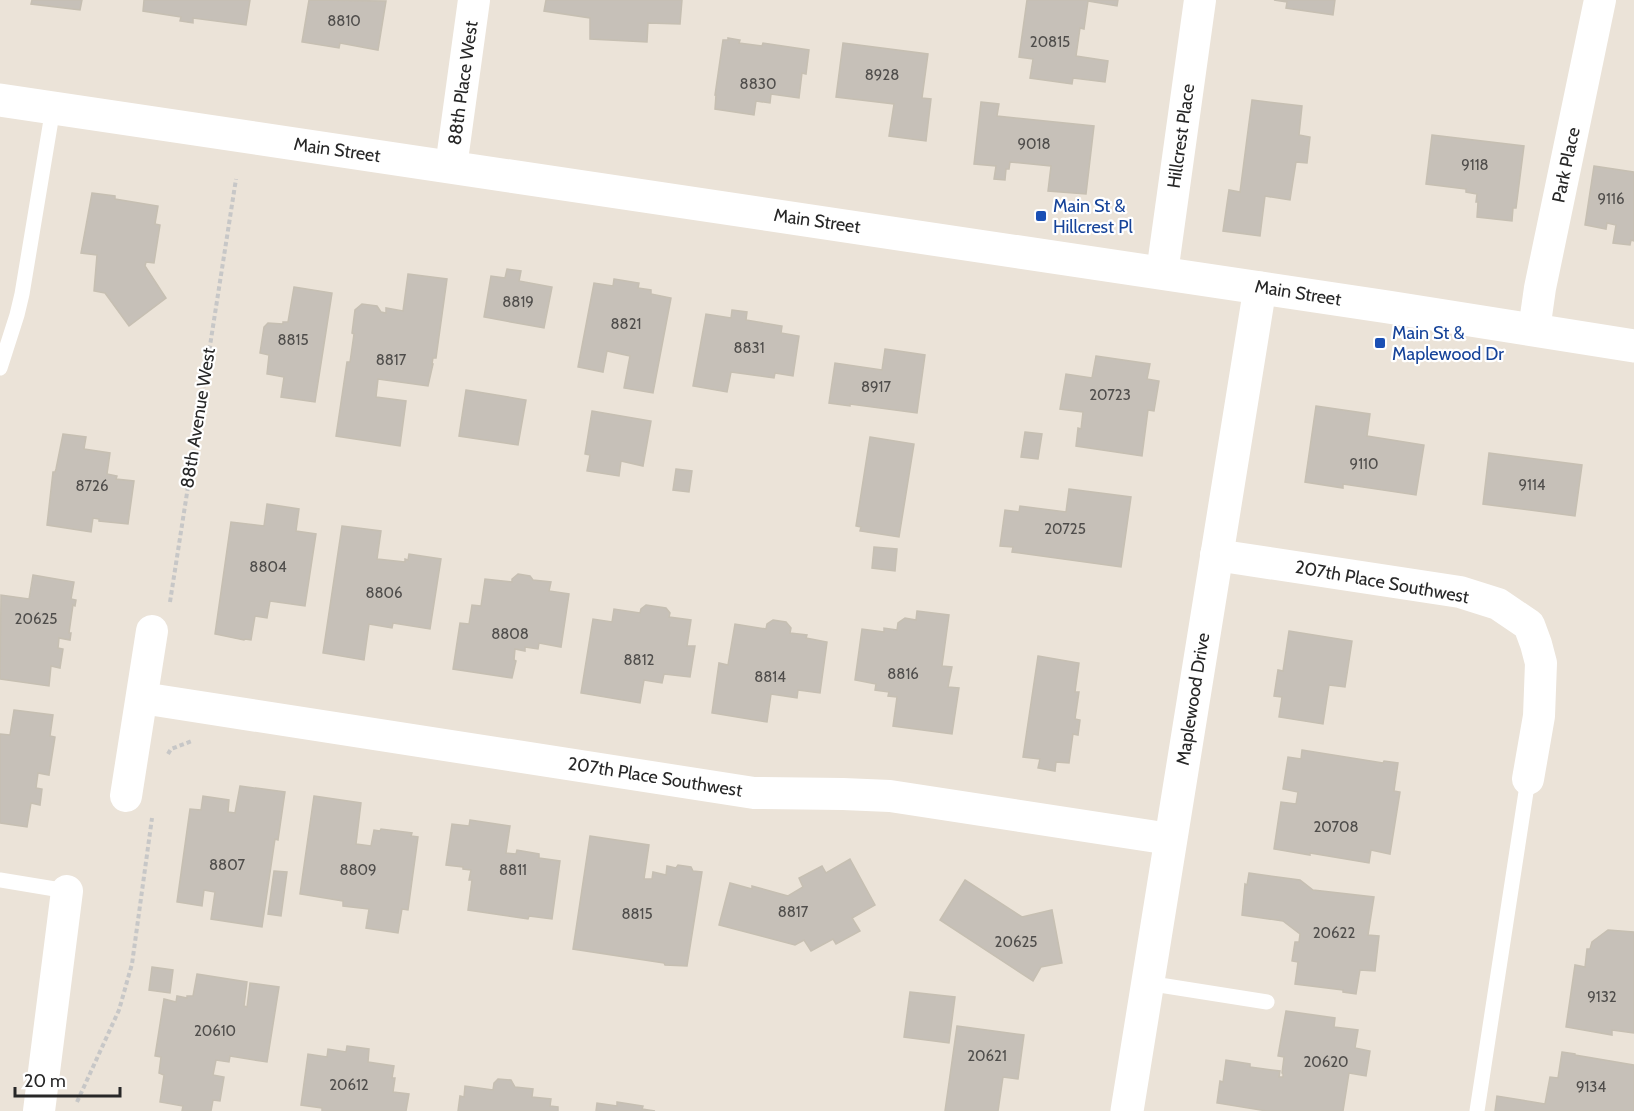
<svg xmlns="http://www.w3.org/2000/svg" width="1634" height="1111" font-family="Cabin,sans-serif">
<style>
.building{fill:#c6c0b8;stroke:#c6bfb2;stroke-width:1.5}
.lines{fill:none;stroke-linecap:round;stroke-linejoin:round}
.path{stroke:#c7c7c7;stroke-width:4;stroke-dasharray:4.5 3;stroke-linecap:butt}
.lane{stroke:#fff;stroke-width:15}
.street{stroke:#fff;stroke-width:32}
.secondary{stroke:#fff;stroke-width:33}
.transit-dot{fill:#1a4fb4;stroke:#fff;stroke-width:2}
.labels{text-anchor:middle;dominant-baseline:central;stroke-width:4.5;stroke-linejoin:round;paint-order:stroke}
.number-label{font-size:15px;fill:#4f4d4b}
.street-label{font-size:18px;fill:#272727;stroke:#fff}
.transit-label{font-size:18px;fill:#164399;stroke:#fff;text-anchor:start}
</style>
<rect width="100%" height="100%" fill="#ebe3d8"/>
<g class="building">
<path d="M32,0h50l-2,10 -49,-6z"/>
<path d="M144,0h106l-4,25 -53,-7v5l-13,-2 1,-4 -38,-6z"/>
<path d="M309,0l77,1 -8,49 -38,-7 -1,5 -37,-6z"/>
<path d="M546,0h136l-2,24 -32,-1 -1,19 -57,-3v-21l-46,-7z"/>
<path d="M1027,0h91l-1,6 -29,-5 -4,28 -4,-1 -4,28 32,5 -3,21 -32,-4 -1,6 -42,-6 3,-19 -14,-2z"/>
<path d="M1274,0h61l-2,15 -47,-7 1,-6z"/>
<path d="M728,38l12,2 -1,3 23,3 1,-3 46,7 -3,24 -4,-1 -3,25 -28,-4 -1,9 -14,-2 -2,14 -39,-6 1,-14h-1l8,-55h5z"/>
<path d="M843,43l85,11 -6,44 9,1 -5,42 -37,-5 5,-32 -58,-7z"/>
<path d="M1252,100l50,6 -3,29 11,2 -3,26 -11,-1 -6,38 -25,-4 -5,40 -37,-5 6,-41 11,2z"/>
<path d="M981,102l18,2 -2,12 97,10 -8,68 -38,-3 3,-25 -41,-4 -1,7h-3l-1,11 -11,-1 2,-13 -22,-2z"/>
<path d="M1432,135l92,11 -8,62h-3l-1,13 -35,-4 1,-15h-2l1,-8 -11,-2v-3l-40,-5z"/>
<path d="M1594,166l40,6v69l-3,-1 -1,5 -17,-2 3,-18 -9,-2 -1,6 -21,-4z"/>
<path d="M92,193l23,3v3l43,7 -3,18 5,1 -6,38 -8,-1 -1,4 21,32 -37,28 -24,-33 -11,-2 3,-36 -16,-2z"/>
<path d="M507,269l14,2 -2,10 33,6 -8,41 -60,-11 7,-41 14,2z"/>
<path d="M408,274l39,5 -11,79h-3l-1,6h1l-5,22 -50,-7 -2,18 30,4 -6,45 -64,-10 11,-74h3l4,-28 -2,-1 3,-23 7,-6 15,2 4,6 5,1v-5l17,3z"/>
<path d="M614,279l25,4 -1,5 13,2v4l20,4 -18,95 -29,-5 6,-32 -23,-5 -4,21 -25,-5 16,-84 19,3z"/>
<path d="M294,287l38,6 -17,109 -34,-5 3,-20 -17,-3 2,-19 -9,-2 4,-26 4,-4 15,1v-2h5z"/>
<path d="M732,310l15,2 -1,8 36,6 -1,7 18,3 -6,40 -18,-3 -1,5 -43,-6 -4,20 -34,-6 13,-72 25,4z"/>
<path d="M885,349l40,6 -8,58 -67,-9v2l-21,-3 6,-40 47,7z"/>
<path d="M1096,356l54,8 -3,15 12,2 -5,30 -6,-1 -6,46 -66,-10 2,-18 3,1 2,-17 -23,-3 6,-35 26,4z"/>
<path d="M466,390l60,10 -8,45 -59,-9z"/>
<path d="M1316,406l54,8 -3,22 57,9 -8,50 -73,-11v4l-38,-6z"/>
<path d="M592,411l59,10 -8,45 -22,-5 -2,15 -32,-5 3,-16 -5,-1z"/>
<path d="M1025,432l17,2 -4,25 -17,-2z"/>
<path d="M63,434l23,3 -2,12 26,4 -3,21 10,2 -1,3 18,2 -6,43 -29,-3v-2l-6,-1 -2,14 -44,-7 6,-53h2l1,-3z"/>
<path d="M870,437l44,7 -15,93 -39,-6 1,-4 -5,-1z"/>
<path d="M1489,453l93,12 -7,51 -92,-12z"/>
<path d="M676,469l16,2 -3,21 -16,-2z"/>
<path d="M1069,489l62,8 -10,70 -109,-15 1,-5 -13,-1 5,-36 14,2 1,-6 46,6z"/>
<path d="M267,504l32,5 -3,22 20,3 -11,72 -35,-5 -3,17 -12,-2 -4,24 -6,-1 -1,1 -29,-6 16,-112 33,4z"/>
<path d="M342,526l39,5 -4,28 28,3v-3l3,1 1,-6 32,5 -11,70 -37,-6 -1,5 -23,-4 -5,36 -41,-7z"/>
<path d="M874,547l23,2 -2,22 -23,-3z"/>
<path d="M518,574l12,2 3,4 18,2 -2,9 20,3 -8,53 -22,-4 -1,6 -13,-2v4l-10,-2 -1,11 2,1 -4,17 -59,-9 7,-46 9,1 3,-19 9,1 4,-27 27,3v-3z"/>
<path d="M33,575l41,7 -3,17 5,1 -1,6 -2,-1 -4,28h2l-1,7 -11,-2 -1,10 5,1 -3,19 -9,-2 -2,20 -49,-7 1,-84 28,4z"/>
<path d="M646,605l20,3 4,5 -1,4 22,3 -4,26h8l-5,31 -26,-3 -2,9 -18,-3 -4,23 -59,-10 12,-74 19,3 2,-13 26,4 1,-4z"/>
<path d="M917,611l32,4 -7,51 10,1 -4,20 11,1 -7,46 -59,-8 4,-29 -9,-1 1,-4 -14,-2 1,-6 -21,-4 7,-51 22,3v-4l13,2 1,-7 7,-5 11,2z"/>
<path d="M773,620l13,2 5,6 -1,5 17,2 -1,3 21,4 -7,51 -22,-3 -1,8 -26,-4 -4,28 -55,-9 7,-50 9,2 7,-41 31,5 1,-5z"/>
<path d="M1289,631l63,10 -7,46 -16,-2 -6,39 -44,-7 3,-20 -8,-1 4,-26 5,1z"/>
<path d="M1038,656l41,7 -4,29h4l-4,27 5,1 -2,15 -5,-1 -4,29 -13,-1 -1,9 -17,-3 2,-9 -17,-2z"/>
<path d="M14,710l39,5 -3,21 5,1 -6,38 -11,-2 -2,15 6,1 -2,16 -9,-2 -4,24 -27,-4v-89l10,1z"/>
<path d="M1302,750l81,13 1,-2 14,2 -4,28 6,1 -10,62 -19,-4 -2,13 -59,-10v2l-36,-6 7,-47 15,2 2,-12 -15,-3 5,-32 13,2z"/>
<path d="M240,786l45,6 -7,48 -3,-1 -13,88 -51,-8 4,-27 -11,-2 -2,16 -25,-4 13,-93 11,1 2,-14 26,4 -1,12 7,1z"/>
<path d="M314,796l47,7 -5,41 15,2 3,-16 6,1 1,-2 31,4 -1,3 7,1 -10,73 -6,-1 -4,24 -32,-5 3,-19 -26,-3v-5l-43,-7z"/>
<path d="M470,820l40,6 -4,27 10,1 1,-4 22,4v4l21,3 -8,58 -23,-3 -1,3 -60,-9 4,-30h-3l2,-10 -8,-1v-2l-17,-2 6,-41 17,2z"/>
<path d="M590,836l59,9 -5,34h8l1,-7 13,3 1,-9 9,2 2,-3 13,2 2,4 9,1 -15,94 -22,-1 -1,-2 -91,-14z"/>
<path d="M850,859l25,46 -23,13 8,13 -24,13 -3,-5 -22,12 -7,-11 -9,5 -76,-20 11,-42 22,6v-3l36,10 15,-9 -4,-9 23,-12 4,7z"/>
<path d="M274,871l13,1 -6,44 -13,-2z"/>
<path d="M1249,873l51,7 13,10 61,7 -6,38 11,1 -4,35 -15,-1 -4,24 -13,-2v-2l-48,-6 3,-22 -6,-1 3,-19h4l1,-8 -17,-13 -41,-6 3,-31 2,1z"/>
<path d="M965,880l57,37 30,-7 10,53 -21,4 -8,14 -93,-61z"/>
<path d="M1608,930l26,2v101l-22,-3v5l-46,-8 9,-62 10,2 2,-18h3l2,-7z"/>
<path d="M152,967l21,3 -3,23 -21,-3z"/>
<path d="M197,974l50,8 -3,24 3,1 3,-24 29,4 -12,75 -37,-6 -1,6 -13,-2 -3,15 11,2 -4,24 -7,-1 -2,11h-29l1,-5 -23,-4 4,-27 -5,-2 2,-16 -6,-1 9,-57 12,3 1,-6 10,2v-2h6z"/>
<path d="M910,992l45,5 -6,46 -45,-6z"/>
<path d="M1286,1011l49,7 -1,9 24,3 -3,18 15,3 -4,25 -17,-3 -6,38h-76l-50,-8 3,-22 3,1 3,-22 24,4v3l30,4 -1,6h4v-3l-1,-1 2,-16 -6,-1z"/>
<path d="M957,1026l67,9 -6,44 -15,-2 -5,34h-53z"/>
<path d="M347,1046l22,3 -1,13 26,4 -2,12h3l-2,14 16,2 -3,17h-84v-3l-21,-3 7,-51 19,3 1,-8 18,3z"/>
<path d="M1562,1052l13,2v1l59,10v46h-139l2,-15 48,8 5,-27 8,1z"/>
<path d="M498,1079l13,1 4,7 18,2 -1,8 19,2 -1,7 8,1v4h-100l2,-15 4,1 1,-11 28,4 1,-7z"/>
<path d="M617,1102l26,4 -1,3 13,2h-59l1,-8 20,3z"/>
</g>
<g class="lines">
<g class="path">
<path d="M170,602l66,-423"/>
<path d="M168,754l3,-5 21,-8"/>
<path d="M77,1102l42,-92 13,-46 20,-146"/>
</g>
<g class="lane">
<path d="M0,368l17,-53 5,-21 31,-186"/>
<path d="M0,880l67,11"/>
<path d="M1147,983l120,19"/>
<path d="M1477,1111l51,-332"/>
</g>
<g class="street">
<path d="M451,167l23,-167"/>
<path d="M1162,273l38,-273"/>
<path d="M1534,330l6,-42 60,-288"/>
<path d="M1216,555l244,37 38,12 31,21 7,19 5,19 -2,53 -11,63"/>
<path d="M142,698l612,95 89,1 47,2 280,43"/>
<path d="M126,796l26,-165"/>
<path d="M39,1111l28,-220"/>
</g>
<g class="secondary">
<path d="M0,100l1388,207 246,39"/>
<path d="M1127,1111l133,-823"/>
</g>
</g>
<g class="transit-dot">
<rect x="1035" y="210" width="12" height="12" rx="3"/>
<rect x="1374" y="337" width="12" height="12" rx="3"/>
</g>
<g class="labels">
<g class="number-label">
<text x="344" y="21">8810</text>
<text x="1050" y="42">20815</text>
<text x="882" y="75">8928</text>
<text x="758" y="84">8830</text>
<text x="1034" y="144">9018</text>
<text x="1475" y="165">9118</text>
<text x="1611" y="199">9116</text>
<text x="518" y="302">8819</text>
<text x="626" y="324">8821</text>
<text x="293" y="340">8815</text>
<text x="749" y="348">8831</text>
<text x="391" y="360">8817</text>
<text x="876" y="387">8917</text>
<text x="1110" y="395">20723</text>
<text x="1364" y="464">9110</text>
<text x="1532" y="485">9114</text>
<text x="92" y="486">8726</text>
<text x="1065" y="529">20725</text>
<text x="268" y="567">8804</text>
<text x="384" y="593">8806</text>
<text x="36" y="619">20625</text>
<text x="510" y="634">8808</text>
<text x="639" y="660">8812</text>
<text x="903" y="674">8816</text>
<text x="770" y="677">8814</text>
<text x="1336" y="827">20708</text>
<text x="227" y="865">8807</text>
<text x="358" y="870">8809</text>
<text x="513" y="870">8811</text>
<text x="793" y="912">8817</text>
<text x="637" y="914">8815</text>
<text x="1334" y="933">20622</text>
<text x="1016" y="942">20625</text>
<text x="1602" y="997">9132</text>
<text x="215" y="1031">20610</text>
<text x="987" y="1056">20621</text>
<text x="1326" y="1062">20620</text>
<text x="349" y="1085">20612</text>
<text x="1591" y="1087">9134</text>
</g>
<g class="street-label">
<text transform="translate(463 83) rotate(-82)">88th Place West</text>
<text transform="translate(1181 136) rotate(-82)">Hillcrest Place</text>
<text transform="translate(337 150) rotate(8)">Main Street</text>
<text transform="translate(1566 165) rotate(-78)">Park Place</text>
<text transform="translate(817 221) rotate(8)">Main Street</text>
<text transform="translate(1298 293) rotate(9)">Main Street</text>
<text transform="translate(198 418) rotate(-81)">88th Avenue West</text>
<text transform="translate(1382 582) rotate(10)">207th Place Southwest</text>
<text transform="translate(1193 699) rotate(-81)">Maplewood Drive</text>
<text transform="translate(655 777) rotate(9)">207th Place Southwest</text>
</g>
<g class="transit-label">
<text x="1053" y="206">Main St &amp;<tspan x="1053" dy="21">Hillcrest Pl</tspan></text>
<text x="1392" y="333">Main St &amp;<tspan x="1392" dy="21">Maplewood Dr</tspan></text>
</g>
</g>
<path d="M15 1087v9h105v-9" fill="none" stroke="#272727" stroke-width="3"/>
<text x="24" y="1087" font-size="18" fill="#272727" stroke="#ffffff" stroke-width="4.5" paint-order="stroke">20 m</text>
</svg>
